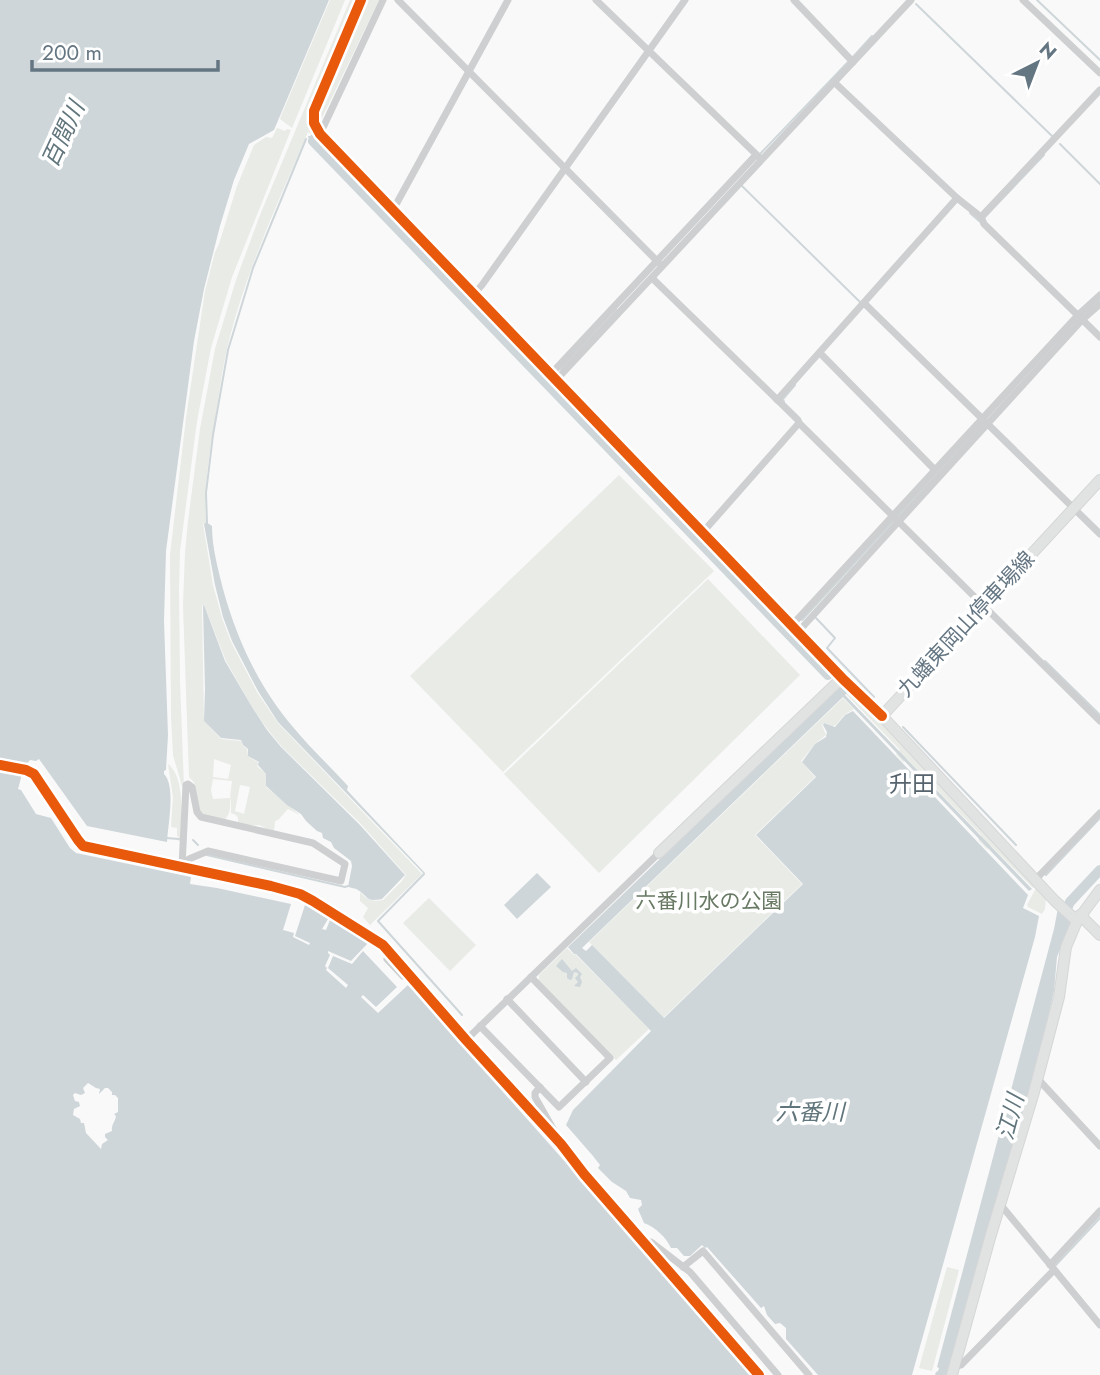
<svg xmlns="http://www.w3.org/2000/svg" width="1100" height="1375" font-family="Jost,'Noto Sans JP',sans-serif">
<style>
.green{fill:#e8ebe6;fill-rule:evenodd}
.water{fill:#ced6d9;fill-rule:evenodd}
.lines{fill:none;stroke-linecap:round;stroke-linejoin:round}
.stream{stroke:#ced6d9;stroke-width:2}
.river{stroke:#ced6d9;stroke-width:10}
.secondary-casing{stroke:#d5d6d7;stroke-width:12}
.street{stroke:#cecfd0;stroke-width:7}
.secondary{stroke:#e1e2e2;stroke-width:10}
.cycleway-casing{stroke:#fff;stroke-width:15}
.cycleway{stroke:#e8590c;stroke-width:10}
.labels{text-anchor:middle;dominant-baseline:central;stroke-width:7;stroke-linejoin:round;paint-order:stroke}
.street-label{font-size:21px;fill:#657683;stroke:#fff}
.park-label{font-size:21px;fill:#687a64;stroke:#fff}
.water-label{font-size:23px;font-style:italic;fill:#60757c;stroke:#fff}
.neighbourhood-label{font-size:23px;fill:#57646e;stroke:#fff}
</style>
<rect width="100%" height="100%" fill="#f9f9f9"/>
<g class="green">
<path d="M330,0h15l-53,128 -12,-9 1,-3z"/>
<path d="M350,0h7l-45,105c-3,12 -4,17 3,28l-1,3 -6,-4c-31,73 -66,147 -83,226 -4,20 -7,42 -10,63 -6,33 -11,67 -9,101l-3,2 10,61 9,33 9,24 26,50 21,31 144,151 -52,51 -7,-8 5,-9 -8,-7v-9c7,8 12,10 23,8l18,-18 5,-7 -45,-51 -79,-77 -14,-17 -16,-23 -26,-46 -22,-56 -2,1 2,115 17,18 20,2 2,5 4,3 1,7 11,7 -2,3 9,8v13l34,28 -12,-6 -10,11 -3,1 -1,11 -15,-7 -13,1 -8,-2v-6l-2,-3 -5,-2v-17c-2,8 1,18 -7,24l-23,-5 -4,-13 -3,-20 -5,-5 -6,-172 2,-52 3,-32 12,-92 15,-80 21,-69 24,-65zM214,759l17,6 -3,14 -15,-2zM213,779l19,2 -2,17 -17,1 -2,-9zM240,785l10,2 -6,27 -9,-3z"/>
<path d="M364,0h15l-58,120h-2v-13z"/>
<path d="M277,128l8,3 2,-2 4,1 -59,147 -21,71 -14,73 -17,130 -1,38 1,92 4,107 -2,-2 -9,-31 -2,-38 -1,-162 16,-137 19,-127 10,-39 4,-8 18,-58 17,-41 12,-8 6,1z"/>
<path d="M619,475l95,96 -211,201 -93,-96z"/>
<path d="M708,579l92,96 -201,198 -95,-99z"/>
<path d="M850,690l187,194 -4,4 -42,-42 -4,3 -9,-9 3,-5 -74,-76 -4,3 -7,-8 4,-4 -54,-56z"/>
<path d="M843,698l11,11 -10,6 -8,10 -3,1 -9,-3 -2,2 4,10 -11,9 -14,17 14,16 -60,58 47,49 -139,134 -74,-76z"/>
<path d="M168,764c18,14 13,56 12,77h-2l1,-4 -2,-1v-8l-6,-1 2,-30z"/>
<path d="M1036,888l10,11 -1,10 -3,5 -14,-7 -1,-2z"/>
<path d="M429,898l47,47 -26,26 -47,-48z"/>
<path d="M567,948l7,7 1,-1 74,75 -33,31 -77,-78v-7z"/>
<path d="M947,1267l12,3 -27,101 -13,-3z"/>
</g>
<g class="water">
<path d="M0,0h329l-55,130 -25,14 -15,36 -14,46 -16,63 -10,52 -28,210 -2,70 4,114 -2,35 -2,1v3c12,12 4,50 3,68l-80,-16 -48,-67 -3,2 -6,-1 -6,7 -6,22 3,1 15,24 15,4 19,30 6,5 115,24 -1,7 27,4 74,16 -8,26 11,3 -1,4 16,8 1,-2 -15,-7 10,-31 23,14 -6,10 4,1 4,-10 17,11 2,-2 19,14 -17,18 -23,-10v2l2,2 -5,11 2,2 -1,2 20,18 2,-3 -20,-17 5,-12 19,8 11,-13 34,36 -21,20 -13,-12 -2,2 17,16 30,-28 167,188 175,202h-750zM88,1083l8,5 4,1 -1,5 6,-6h3l4,4v3h3l3,3v14l-4,2 2,2c-1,6 -5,9 -4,15l-7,3v3l3,3 -6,4 -1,5 -15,-16 -2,-10h-3l-1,-4 -7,-4 1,-6 6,-3 -1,-4 -4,-1 -2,-6 2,-2 6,2 4,-2 -2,-5z"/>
<path d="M206,522l6,4c0,22 6,42 11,63 14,51 36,98 70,138 17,21 37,39 55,59l-1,4 11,12 67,71 -1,1 -146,-152 -20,-31 -26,-50 -9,-24 -8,-32 -11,-61z"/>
<path d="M204,605l21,56 27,46 15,23 14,17 79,78 45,50 -23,24c-17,3 -13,-2 -24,-9 -3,-2 -7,-2 -10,-3l4,-21 -1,-5 -17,-13 -3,-6 -8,-4 -1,-5 -5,-2 -11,-10 -5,-7 -14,-9 -21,-19v-12l-8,-9 1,-3 -11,-6v-7l-5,-4 -2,-5 -20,-2 -17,-17 1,-32 -2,-83z"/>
<path d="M840,686h2l6,6 -3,3 187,194 -3,2 -186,-194 -261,251 4,3 6,-6 72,73 139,-134 -47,-49 60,-58 -14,-15 13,-18 11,-7 1,-5 -4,-7 1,-2 11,4 10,-12 8,-4 175,184 -5,13 16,8 -4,21 -123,438h-94l-32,-36v-11l-6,-5 -5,1 -8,-9 -3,-9 -3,2 -54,-61 -2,1 -3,-3 -12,11h-6l-7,-8h-6c-5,-11 -16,-21 -27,-25l-6,-14 4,-4 -1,-5 -11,-2 -4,-7 -14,-9 -14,-14 2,-3 -7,-9 -27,-31 7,-15 78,-79 -75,-77h-2l-6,-7z"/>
<path d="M537,873l14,14 -34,32 -13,-14z"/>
<path d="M1058,908l13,13 -14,36 -3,34 -15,66 -86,300h-2l-4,18h-12l1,-3 2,-1 1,-3 -2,-1 117,-438z"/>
<path d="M562,959l10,12 4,-3 6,6 -2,3 2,5 -2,5 -6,-1 4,-4 -3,-4 3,-3v-2l-4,-1 -2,7 -2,1 -3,-2v-5l-4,-1 -7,-6z"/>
</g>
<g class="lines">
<g class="stream">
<path d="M1037,0l63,60"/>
<path d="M916,4l136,132"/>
<path d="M852,58l20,-22"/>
<path d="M309,137l5,1"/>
<path d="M1060,144l40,40"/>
<path d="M760,154l88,-92"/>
<path d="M742,186l118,116"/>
<path d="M970,213l9,8"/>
<path d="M386,216l1,-2"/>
<path d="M983,219l61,-64"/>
<path d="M561,369l56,-59"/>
<path d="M547,384l2,-3"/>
<path d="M784,402l-1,-3 12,-14"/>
<path d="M898,516l84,-91"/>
<path d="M207,523l-1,-30 7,-58 15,-85 25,-82 53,-129"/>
<path d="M699,542l2,-3"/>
<path d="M816,618l19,20 -8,10 47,49"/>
<path d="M802,620l92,-100"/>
<path d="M789,635l2,-2"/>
<path d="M1045,661l55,54"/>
<path d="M903,727l113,118"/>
<path d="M166,838l13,1"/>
<path d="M193,840l5,5"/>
<path d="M207,855l138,32 3,-1"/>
<path d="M424,874l-46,47 84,94"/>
<path d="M1045,874l1,1 53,-56"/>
<path d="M1055,1266l45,-48"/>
</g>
<g class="river">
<path d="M314,139l-1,2 515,534"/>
<path d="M1063,917l7,-15 30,-32"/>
</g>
<defs>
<g id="secondary">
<path d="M361,0l-47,111v12l6,11 522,544 40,38 173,185 22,20"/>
<path d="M882,716l218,-236"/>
<path d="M0,765l26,5"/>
<path d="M659,853l183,-175"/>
<path d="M1080,915l20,20"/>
<path d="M952,1375l38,-137 44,-146 25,-95 7,-50 11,-26 23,-31"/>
</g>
</defs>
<use href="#secondary" class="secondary-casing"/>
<g class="street">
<path d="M398,0l264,266"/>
<path d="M596,0l163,157"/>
<path d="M794,0l59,62"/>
<path d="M1023,0l77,73"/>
<path d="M834,82l123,116 24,19 3,7 116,113"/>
<path d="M320,134l63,-134"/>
<path d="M393,210l115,-210"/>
<path d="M981,217l119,-127"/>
<path d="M652,278l146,142 1,3 -96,109"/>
<path d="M474,294l8,-9 203,-285"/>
<path d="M864,303l236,231"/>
<path d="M820,353l115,117"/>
<path d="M550,375l206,-220"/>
<path d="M556,380l355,-380"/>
<path d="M777,400l180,-202"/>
<path d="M799,423l301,298"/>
<path d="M792,625l286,-310 22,-20"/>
<path d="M798,632l284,-312 18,-16"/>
<path d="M26,770l5,2 6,4 41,64 5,6 188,40 29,8 13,7 70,44 83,95 95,104 23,30 175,201"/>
<path d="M188,784l4,3 5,25 4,5 112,26 32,21 -4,17 -133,-30 -19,8 -7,7 4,-81z"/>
<path d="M1036,879l64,-66"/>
<path d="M387,959l16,17 5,-4"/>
<path d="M507,999l79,83"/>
<path d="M480,1026l79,81 51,-49 -79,-81"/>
<path d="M466,1040l193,-187"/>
<path d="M1037,1078l63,68"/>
<path d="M540,1087l-5,6v4l21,37"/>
<path d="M1000,1204l100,121"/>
<path d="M644,1242h7l39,30 88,103"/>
<path d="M1050,1265l50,-54"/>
<path d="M683,1267l20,-16 106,124"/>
<path d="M954,1366l7,-1 93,-95"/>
</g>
<use href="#secondary" class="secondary"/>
<defs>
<g id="cycleway">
<path d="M361,0l-47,111v12l6,11 522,544 40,38"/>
<path d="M0,765l26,5 8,4 44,66 5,6 188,40 29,8 13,7 70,44 83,95 95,104 23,30 175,201"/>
</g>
</defs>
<use href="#cycleway" class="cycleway-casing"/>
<use href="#cycleway" class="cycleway"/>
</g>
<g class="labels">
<g class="street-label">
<text transform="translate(966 624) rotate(-47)">九蟠東岡山停車場線</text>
</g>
<g class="park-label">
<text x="709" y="901">六番川水の公園</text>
</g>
<g class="water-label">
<text transform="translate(63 134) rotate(-65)">百間川</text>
<text x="810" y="1112">六番川</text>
<text transform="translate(1010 1117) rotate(-75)">江川</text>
</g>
<g class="neighbourhood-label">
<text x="912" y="784">升田</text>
</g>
</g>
<g transform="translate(1037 63) rotate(42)" stroke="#ffffff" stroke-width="5" paint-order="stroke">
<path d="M0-5L12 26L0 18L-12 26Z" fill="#657683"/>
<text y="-10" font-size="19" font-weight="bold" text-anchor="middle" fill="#657683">N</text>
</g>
<path d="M32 60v10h186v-10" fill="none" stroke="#657683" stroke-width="3.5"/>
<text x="42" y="60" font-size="21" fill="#657683" stroke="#ffffff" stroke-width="5" paint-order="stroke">200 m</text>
</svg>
